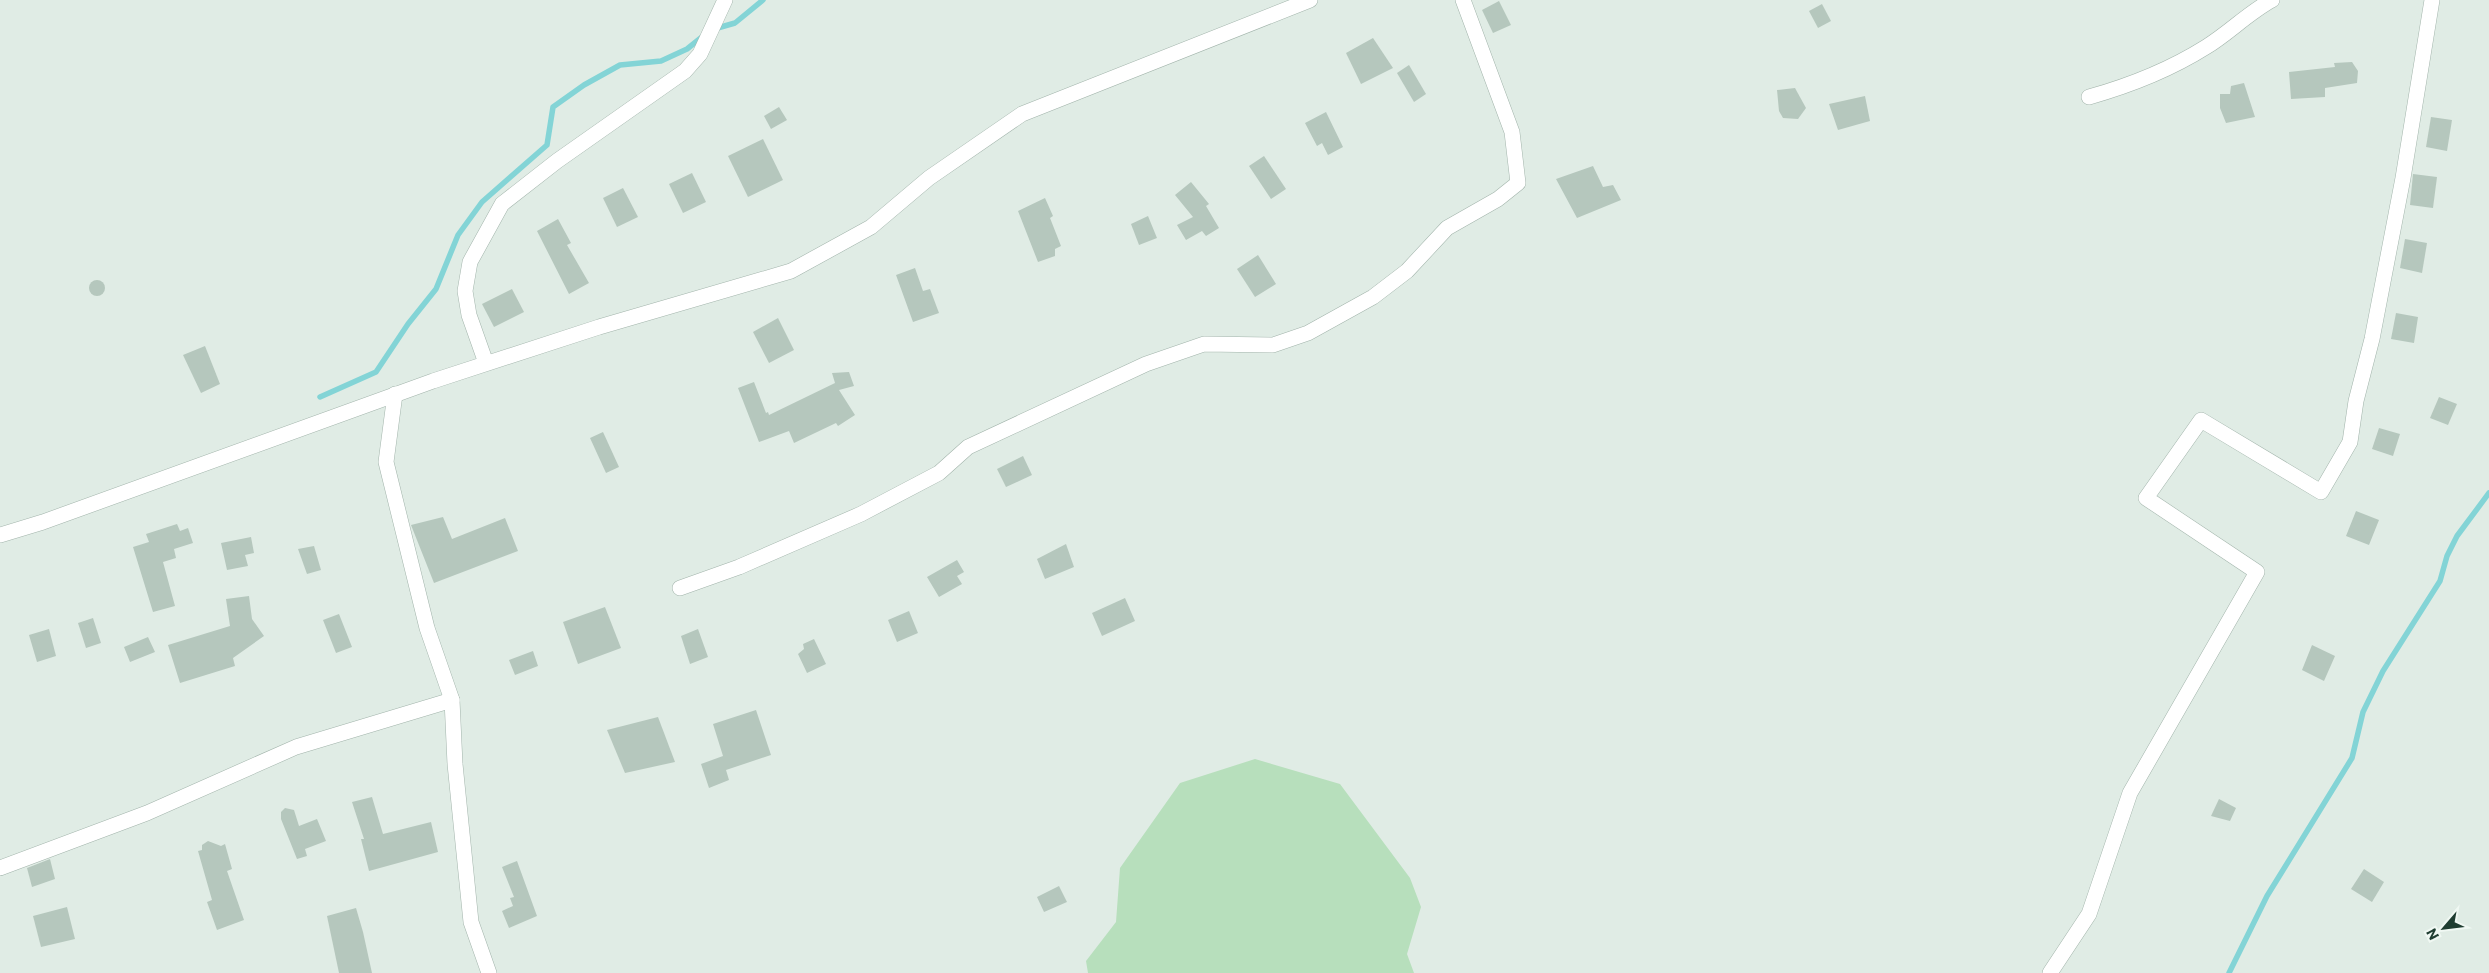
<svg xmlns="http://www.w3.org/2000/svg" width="2489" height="973" font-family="Commissioner,sans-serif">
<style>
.green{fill:#b7dfbc}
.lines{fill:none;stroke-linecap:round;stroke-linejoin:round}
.stream{stroke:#83d4d6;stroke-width:5.5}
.building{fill:#b5c7bd}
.minor-casing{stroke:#a2b4ab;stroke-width:16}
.minor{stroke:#fff;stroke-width:15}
</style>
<rect width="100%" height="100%" fill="#e0ece5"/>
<path class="green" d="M1255,759l85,25 70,94 11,29 -14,47 7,19h-326l-2,-12 30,-39 4,-54 60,-85z"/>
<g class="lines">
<g class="stream">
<path d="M714,29l21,-6 28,-23"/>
<path d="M320,397l56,-25 32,-48 28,-35 22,-54 24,-33 65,-57 6,-38 31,-22 36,-20 41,-4 26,-12 15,-12"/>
<path d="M2229,973l38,-77 85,-138 11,-46 20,-41 57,-90 7,-25 10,-20 32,-43"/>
</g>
</g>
<g class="building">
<path d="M1499,1l12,24 -18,8 -11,-23z"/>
<path d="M1822,4l9,17 -13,7 -9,-17z"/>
<path d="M1373,38l20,30 -32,16 -15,-31z"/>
<path d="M2352,62l6,9 -1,12 -32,5v9l-34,2 -2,-27 46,-5 -1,-4z"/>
<path d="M1409,65l17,29 -12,8 -17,-29z"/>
<path d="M2244,83l11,34 -29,6 -6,-15v-14h10l1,-8z"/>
<path d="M1795,88l11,20 -8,11 -15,-1 -4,-7 -2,-21z"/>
<path d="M1865,96l5,25 -32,9 -9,-26z"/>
<path d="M779,107l8,13 -16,9 -7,-13z"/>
<path d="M1326,112l17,35 -15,8 -6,-12 -5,3 -12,-23z"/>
<path d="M2431,117l21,3 -5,31 -21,-4z"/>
<path d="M763,139l20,41 -35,17 -20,-41z"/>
<path d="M1264,156l22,33 -15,10 -22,-33z"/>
<path d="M1593,166l10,21 10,-2 8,15 -44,18 -21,-39z"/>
<path d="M692,173l14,29 -23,11 -14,-29z"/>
<path d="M2413,174l24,3 -4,31 -23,-3z"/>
<path d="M1191,182l18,22 -3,2 13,22 -13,8 -4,-5 -16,9 -9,-15 16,-8 -18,-22z"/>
<path d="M623,188l15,29 -21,10 -14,-29z"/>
<path d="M1045,198l8,18 -3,2 11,28 -6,3v7l-17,6 -20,-51z"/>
<path d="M1148,216l9,22 -18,7 -8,-21z"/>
<path d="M558,219l13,24 -4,2 22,38 -20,11 -32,-63z"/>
<path d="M2405,239l22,4 -5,30 -22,-5z"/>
<path d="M1258,255l18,29 -21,13 -18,-28z"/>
<path d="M915,268l8,23 7,-2 9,24 -26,9 -17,-47z"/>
<circle cx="97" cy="288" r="8"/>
<path d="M512,289l12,23 -30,15 -12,-23z"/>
<path d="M2396,313l22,4 -4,26 -23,-4z"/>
<path d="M778,318l16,32 -25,13 -16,-31z"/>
<path d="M205,346l15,38 -19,9 -18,-38z"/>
<path d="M849,372l5,14 -15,4 16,25 -17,11 -2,-3 -42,20 -5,-12 -30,11 -21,-54 16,-6 12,31 2,-1 1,3 66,-32 -3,-10z"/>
<path d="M2439,397l18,7 -9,21 -18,-7z"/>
<path d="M2379,428l21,6 -7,22 -21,-7z"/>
<path d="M603,432l16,35 -13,6 -16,-35z"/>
<path d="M1023,456l9,19 -26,12 -9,-18z"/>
<path d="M2356,511l23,9 -10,25 -23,-9z"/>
<path d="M443,517l9,22 53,-21 13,33 -84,32 -23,-58z"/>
<path d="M177,524l3,7 8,-3 5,15 -19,6 2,9 -13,4 12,44 -22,6 -20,-65 16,-5 -3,-8z"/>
<path d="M251,537l3,16 -9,2 3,11 -21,4 -6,-27z"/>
<path d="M1066,544l8,23 -29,12 -8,-20z"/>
<path d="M314,546l7,24 -14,4 -9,-25z"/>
<path d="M957,560l7,12 -7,4 5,8 -23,13 -12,-20z"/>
<path d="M249,596l3,23 12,17 -31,22 2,8 -55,17 -12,-38 62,-19 -4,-27z"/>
<path d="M1125,598l10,23 -33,15 -10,-23z"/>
<path d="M605,607l16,41 -43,16 -15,-42z"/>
<path d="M909,611l9,22 -21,9 -9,-22z"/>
<path d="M339,614l13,33 -16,6 -13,-33z"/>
<path d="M93,618l8,25 -15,5 -8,-25z"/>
<path d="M49,629l7,27 -19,6 -8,-27z"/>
<path d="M698,629l10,28 -18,7 -9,-28z"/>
<path d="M148,637l7,15 -25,10 -6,-15z"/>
<path d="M814,639l12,25 -19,9 -9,-19 6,-5 -1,-5z"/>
<path d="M2312,645l23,11 -11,25 -22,-11z"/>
<path d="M533,651l5,15 -23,9 -6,-15z"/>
<path d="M756,710l15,45 -45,15 3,10 -20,8 -8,-24 22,-8 -10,-32z"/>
<path d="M658,717l17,45 -50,11 -18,-43z"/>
<path d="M372,797l11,37 48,-12 7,30 -69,19 -8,-32h3l-12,-37z"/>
<path d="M2219,799l17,9 -6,13 -19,-5z"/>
<path d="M285,808l9,2 5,16 18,-7 9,22 -21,8 2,7 -10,3 -16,-40v-7z"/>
<path d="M208,841l13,5 4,-2 7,25 -5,2 17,49 -27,10 -10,-28 5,-2 -14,-49 4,-1v-5z"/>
<path d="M50,859l5,20 -23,8 -5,-19z"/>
<path d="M517,861l20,55 -28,12 -7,-17 11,-5 -3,-8 4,-1 -12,-30z"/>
<path d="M2364,869l20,13 -12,20 -21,-13z"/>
<path d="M1059,886l8,16 -23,10 -7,-15z"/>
<path d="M67,907l8,32 -34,8 -8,-31z"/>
<path d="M356,908l7,24 9,41h-33l-12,-57z"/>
</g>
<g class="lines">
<defs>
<g id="minor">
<path d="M2089,97c39,-11 82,-28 117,-50 23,-14 42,-34 66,-47"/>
<path d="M486,363l-17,-48 -4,-24 5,-29 32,-58 55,-43 128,-90 15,-17 25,-54"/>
<path d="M395,394l-9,68 41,166 25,72 3,64 16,158 18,51"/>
<path d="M0,535l43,-13 390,-141 166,-54 192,-56 80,-44 58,-49 93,-64 288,-114"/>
<path d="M680,588l59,-21 122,-53 78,-41 29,-26 178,-83 58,-20 69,1 35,-12 65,-36 34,-26 40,-43 51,-29 20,-16 -6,-51 -49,-132"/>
<path d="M0,868l147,-55 149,-66 156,-47"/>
<path d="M2050,973l39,-59 41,-121 127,-221 -111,-74 55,-78 120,72 29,-50 6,-41 16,-62 31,-161 29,-178"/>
</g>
</defs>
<use href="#minor" class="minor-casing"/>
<use href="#minor" class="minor"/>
</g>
<g transform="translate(2444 928) rotate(242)" stroke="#f0f8f3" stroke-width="4" paint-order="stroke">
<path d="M0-4L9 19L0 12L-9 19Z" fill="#1f3d31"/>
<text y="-8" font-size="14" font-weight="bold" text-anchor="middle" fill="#1f3d31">N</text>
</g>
</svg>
